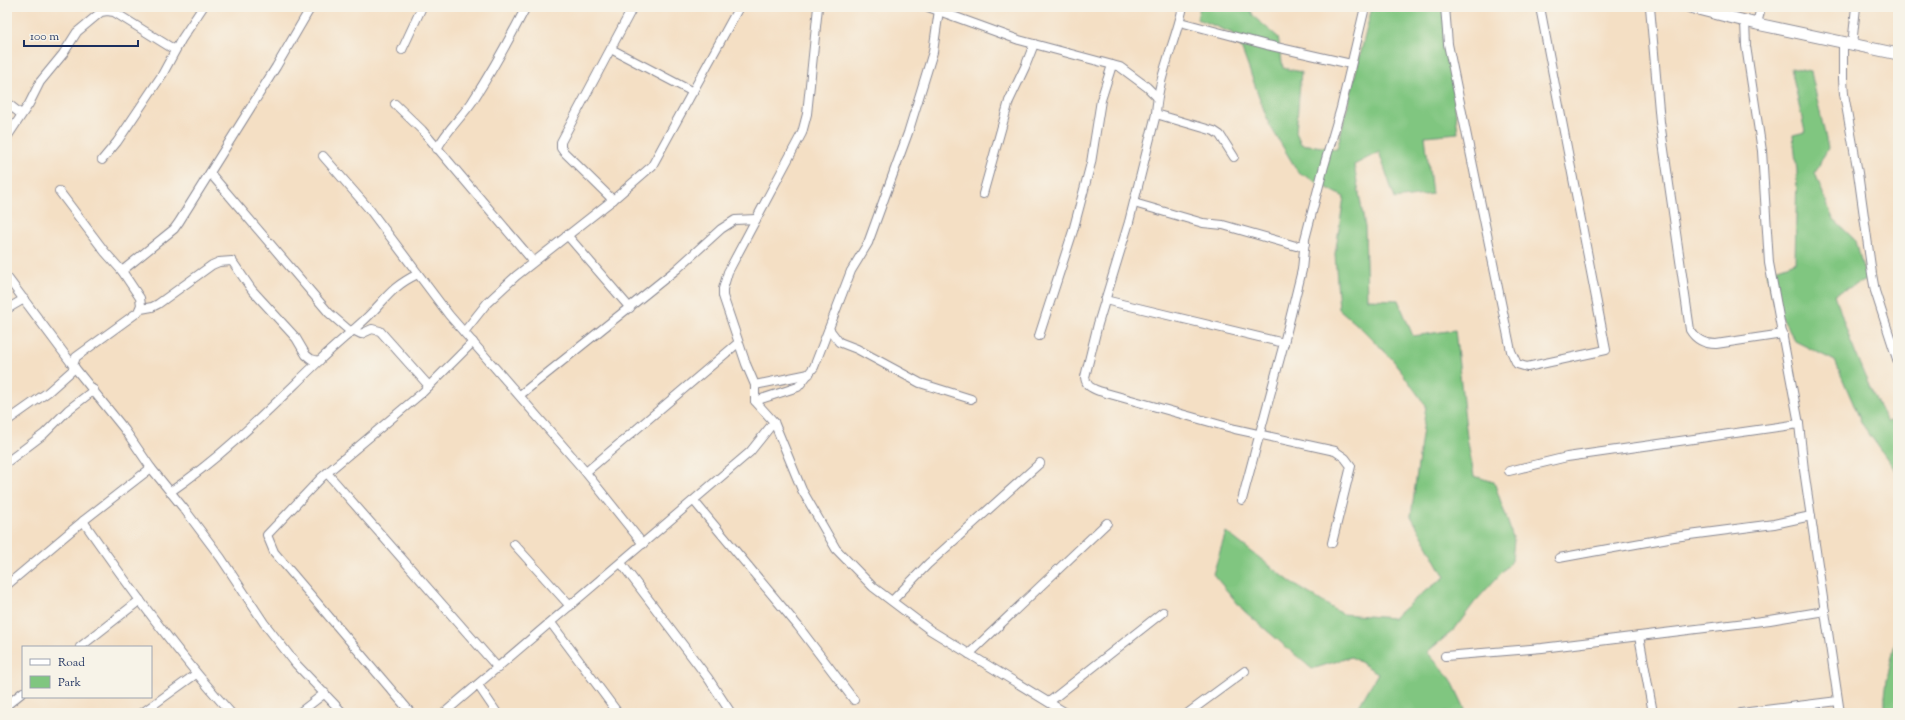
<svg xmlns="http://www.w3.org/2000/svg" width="1905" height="720" font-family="'Sorts Mill Goudy',serif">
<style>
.green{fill:#80c680;stroke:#4e7a6f}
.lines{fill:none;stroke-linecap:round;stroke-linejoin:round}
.minor-casing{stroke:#888791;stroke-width:10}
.secondary-casing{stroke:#888791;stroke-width:13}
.minor{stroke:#fff;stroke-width:8}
.secondary{stroke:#fff;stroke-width:11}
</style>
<rect width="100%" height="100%" fill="#f7f3e8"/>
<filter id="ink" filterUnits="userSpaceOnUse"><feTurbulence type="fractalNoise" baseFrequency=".025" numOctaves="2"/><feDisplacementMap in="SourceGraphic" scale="8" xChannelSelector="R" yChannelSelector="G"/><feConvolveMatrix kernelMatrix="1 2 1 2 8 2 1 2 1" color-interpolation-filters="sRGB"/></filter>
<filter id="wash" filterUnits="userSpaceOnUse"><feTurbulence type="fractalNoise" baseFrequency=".012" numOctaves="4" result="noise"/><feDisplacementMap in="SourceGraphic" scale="16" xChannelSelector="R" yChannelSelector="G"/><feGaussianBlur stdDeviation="0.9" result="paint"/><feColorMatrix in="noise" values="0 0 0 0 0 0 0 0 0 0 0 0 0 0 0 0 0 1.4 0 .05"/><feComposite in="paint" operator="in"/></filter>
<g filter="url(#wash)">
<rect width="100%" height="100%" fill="#f4dfc4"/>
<g class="green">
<path d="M1200,7h49l5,10 24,20 5,31 18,4 -5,60 5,12 36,5 35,-142h72l14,126 -33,3 7,58 -37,5 -16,-47 -25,13 11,62 2,72 31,1 15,36 42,-6 12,107 7,39 20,6 20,58 -2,21 -38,42 -20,27 -27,22 24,27 16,34h-101l-7,-7 19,-33 -27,-16 -39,12 -68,-58 -31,-37 13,-42 66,51 50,31 51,4 27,-23 25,-18 -34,-61 15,-110 -33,-46 -31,-31 -23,-20 -4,-55 9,-57 -46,-25 -29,-48 -27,-74 -10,-17 -35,-14z"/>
<path d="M1791,68l20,4 17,76 -13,25 18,46 23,22 10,39 -31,14c13,44 30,87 52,128l11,-3v55l-36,-50 -27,-63 -40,-20 -20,-36 -8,-33 28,-10 2,-91 -4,-36 12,-3z"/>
<path d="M1898,626v87h-12c-5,-24 9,-61 12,-87z"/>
</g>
</g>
<g filter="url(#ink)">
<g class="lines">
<defs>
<g id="minor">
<path d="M818,7l-11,107 -5,19 -74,139 -5,17v7l23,68 9,21v16l19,21 28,68 34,59 37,38 57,43 136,83"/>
<path d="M928,7l91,33 101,27 27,20 10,10"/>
<path d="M1183,7c-8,36 -25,70 -27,107l-27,108 -31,102 -13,53c1,9 6,11 14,14l136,38 100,22 10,7 6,8 -19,77"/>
<path d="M1445,7l3,37 63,307 6,13 10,3 79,-17 -66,-343"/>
<path d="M1650,7l10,115 30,208c6,10 15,14 26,14l67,-10"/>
<path d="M1745,21l1,25 16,105 7,112 30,161 5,46 36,243"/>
<path d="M1180,22l87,23 84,19"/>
<path d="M1757,24l4,-17"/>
<path d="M1843,43v36l1,15 14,79 14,101 3,17 23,71"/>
<path d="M1852,45l4,-38"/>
<path d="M611,49l82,43"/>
<path d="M402,50l20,-43"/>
<path d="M7,103l14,11"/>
<path d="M395,104l27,26 111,131"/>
<path d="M1156,114l58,17 6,4 14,22"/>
<path d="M7,137l22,-33 11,-22 23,-28 14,-22 24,-20 6,-1 7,1 61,38"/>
<path d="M437,149c9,-18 24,-31 35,-47 20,-31 37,-62 54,-95"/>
<path d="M323,156l47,54 79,105 134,154 60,75"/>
<path d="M102,160l15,-18 45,-67 19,-35 22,-33"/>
<path d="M210,173l119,140 22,19"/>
<path d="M59,191l46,61 17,19 18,27 1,7 -3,7 -62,45 -3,8"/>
<path d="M983,194l26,-93 16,-34 9,-23"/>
<path d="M613,200l-49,-48 -3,-4v-6l72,-135"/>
<path d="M1134,203l69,20 20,2 73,21 9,-3"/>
<path d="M567,235l63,73"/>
<path d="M122,271l52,-42 5,-7 97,-155 35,-60"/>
<path d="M7,277l68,91 50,62 26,38 34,42 36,48 43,65 32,41 47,49"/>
<path d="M1105,300l179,43"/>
<path d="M7,309l17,-10"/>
<path d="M141,309l11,-2 6,-3 54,-39 7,-3 13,-1 20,29 44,48 10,17 5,4 8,2"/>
<path d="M829,329l10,13 18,7 63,34 51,16"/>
<path d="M353,330l8,4 11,-5 8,2 49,55"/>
<path d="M464,332l23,-29 29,-27 98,-77 38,-33 87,-159"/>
<path d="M1039,336l34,-105 18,-68 10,-63 11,-35"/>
<path d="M755,385l54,-11"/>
<path d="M520,395l157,-126 44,-40 14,-9 21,-1"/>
<path d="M755,401l43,-14 16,-20 37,-96 17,-28 40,-110 25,-81 6,-42"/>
<path d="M7,421l41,-29 27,-24"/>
<path d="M7,462l37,-28 24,-24 26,-20"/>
<path d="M1509,471l58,-14 232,-33"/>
<path d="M586,472l152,-129"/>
<path d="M327,473l171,195"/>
<path d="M170,492c55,-37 101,-85 148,-130 14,-14 29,-26 43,-39 23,-20 27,-35 57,-49"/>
<path d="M1242,500l42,-157 18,-73 3,-31 19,-73 17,-58 24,-101"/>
<path d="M694,501l104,125 56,74"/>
<path d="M83,521c46,66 94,132 148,192"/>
<path d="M514,544l56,62"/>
<path d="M1559,558l115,-21 100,-13 37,-8"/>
<path d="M621,563l87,115 23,35"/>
<path d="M7,585l76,-64 68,-53"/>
<path d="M892,601l36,-37 112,-101"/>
<path d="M551,623l67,90"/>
<path d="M1639,636l14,77"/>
<path d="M80,647l60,-47"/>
<path d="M969,654l138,-131"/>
<path d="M1445,656l97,-8 228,-28 55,-9"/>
<path d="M478,685l19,28"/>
<path d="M1049,702l114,-90"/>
<path d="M7,705l16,-13"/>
<path d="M142,713l54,-39"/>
<path d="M299,713l26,-20"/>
<path d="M411,713l-137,-161 -7,-17 55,-58 101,-85 50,-50"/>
<path d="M444,713l306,-261 24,-30"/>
<path d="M1188,713l57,-42"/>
<path d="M1741,713l97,-12"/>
</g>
<path id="secondary" d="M1690,7l67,17 141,30"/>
</defs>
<use href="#minor" class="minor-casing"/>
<use href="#secondary" class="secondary-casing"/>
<use href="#minor" class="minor"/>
<use href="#secondary" class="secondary"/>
</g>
</g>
<rect width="1905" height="720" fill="none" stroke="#f7f3e8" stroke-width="24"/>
<rect x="22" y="646" width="130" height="52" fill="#f7f3e8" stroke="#9fa5b1"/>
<rect x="30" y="659" width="20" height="6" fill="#ffffff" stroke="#9fa5b1"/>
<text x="58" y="666" font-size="12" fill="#1b2f5e">Road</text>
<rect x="30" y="676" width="20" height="12" fill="#80c680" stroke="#9fa5b1"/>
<text x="58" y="686" font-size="12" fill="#1b2f5e">Park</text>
<path d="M24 40v6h114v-6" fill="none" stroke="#1b2f5e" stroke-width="2"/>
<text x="30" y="40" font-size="12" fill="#1b2f5e" stroke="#f7f3e8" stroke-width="3" paint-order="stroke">100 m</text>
</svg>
